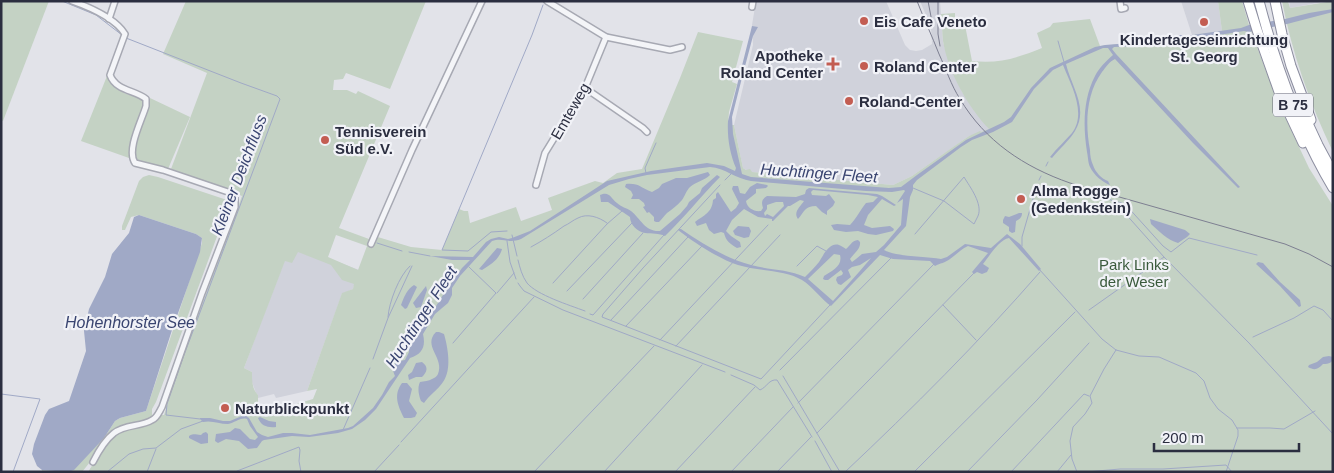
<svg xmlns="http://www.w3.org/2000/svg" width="1334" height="473" font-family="Arial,sans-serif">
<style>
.built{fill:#d0d2db}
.green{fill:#c4d2c4;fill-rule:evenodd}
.water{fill:#a0a9c6;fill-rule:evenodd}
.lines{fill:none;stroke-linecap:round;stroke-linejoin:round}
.stream{stroke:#a0a9c6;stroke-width:1}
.street-casing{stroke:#a7a9b3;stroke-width:8}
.highway-casing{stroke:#8b8d9f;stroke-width:11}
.street{stroke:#f4f5f8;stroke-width:5}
.highway{stroke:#fff;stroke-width:9}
.tram{stroke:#7d7f91;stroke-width:1}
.poi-dot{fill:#c35d52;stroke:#f1f2f7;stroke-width:2}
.labels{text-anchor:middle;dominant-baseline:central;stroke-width:4.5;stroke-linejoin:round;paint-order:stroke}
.shield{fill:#f1f2f7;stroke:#666977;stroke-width:1}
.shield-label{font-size:14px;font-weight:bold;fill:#2b2e40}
.poi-label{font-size:15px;font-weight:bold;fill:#2b2e40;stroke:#f1f2f7;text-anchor:start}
.street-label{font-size:15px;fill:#2b2e40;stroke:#f1f2f7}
.park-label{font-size:15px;fill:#3a5a3c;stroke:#f1f2f7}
.water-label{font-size:16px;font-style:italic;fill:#394470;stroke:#f1f2f7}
</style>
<rect width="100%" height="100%" fill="#e2e3e9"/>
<g class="built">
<path d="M756,1h130l19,44 5,5 6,1 6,-1 10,-6 -1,-17 -11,-26h20l3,41 8,26 11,24 28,38 -21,6 -57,40 -19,9 -142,-13 -5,-2 -3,-2 -9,-43 19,-80 -1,-20z"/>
<path d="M1181,1h37l4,30 -30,4z"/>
<path d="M1289,1h39l-38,7z"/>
<path d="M291,244l68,26 -6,19 -11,5 -35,97 -31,7 -2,-4 -16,4v-3l-2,-2 -4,-11v-10l-8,-4 13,-35z"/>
</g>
<g class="green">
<path d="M1,1h48l-46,120 -2,-1z"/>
<path d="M186,1h240l-36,88 -44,-16 -3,6 -9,1 -1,10h14l9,4 2,-3 32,15 -51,122 30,11 2,-4 40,12 31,3 17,-41 5,2h4l2,12 46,-16 5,14 31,-11 -4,-12 47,-17 8,2 14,-10 25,-4 38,-91 18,-46 45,9 -11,41 5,2 -8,28 -1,13h6l9,43 3,2 4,-1 2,3 141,13 19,-9 41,-29 16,-11 11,-5 1,1 8,-3c-21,-22 -41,-57 -46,-88 -1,-9 -1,-18 -2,-27l14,-1v8l9,-1 8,41c27,3 45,-3 70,-13l-5,-15 13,-6 3,-4 37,-4 10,27 42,-4 30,-7h20l30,-4 -4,-30h24l7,24 27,73 33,70 24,38v266h-1245c9,-13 15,-31 29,-39 15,-8 33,-4 44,-18h3l16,-51 62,-168 -29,-12 -42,-15 36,-96 -44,-19zM336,235l31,11 -9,24 -30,-13zM298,252l33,13 11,15 12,4 -1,5 -11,4 -35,98 10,-2 -4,10 -33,10v4l-14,4 -6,-1 -2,-3v-18c-6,-6 -6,-15 -6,-23l-8,-4 41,-107 7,2z"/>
<path d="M1282,1h6l2,7 43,-7v151c-23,-48 -41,-99 -51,-151z"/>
<path d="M107,76c4,7 10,13 17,17 7,3 13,3 19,8l-1,10 -11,31 -2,16 -48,-17z"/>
<path d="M150,98l40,19 -22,52 -33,-10c0,-14 4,-27 9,-41 2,-7 6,-12 6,-20z"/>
<path d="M149,175l9,2 69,23 2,4 -3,8 -70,190 -4,7v7l-5,4 -28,8 -22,24 -7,10 -8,10h-40v-2l26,2 36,-34 11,-17 5,-3 26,-7 56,-168v-5l-6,-4 -57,-19 -8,2 -6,13h-3v-4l17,-45 4,-4z"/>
</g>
<g class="water">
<path d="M1333,9v3l-46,12 -38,8 -5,-1 -38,6v1l-5,1v-2l-28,1 -36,8 -23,1 -2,2 4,5 124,133 -2,1 -45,-45 -78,-84c-6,3 -9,8 -13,13 -16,22 -17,52 -12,78 0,5 1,11 3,15 2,7 9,14 15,16l2,4c-8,-3 -16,-10 -20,-18 -2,-4 -2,-11 -3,-15 -4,-26 -4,-53 8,-76 4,-8 11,-15 18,-21l-5,-7h-5l-37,16c5,22 23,44 9,67 -6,10 -16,18 -23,27l-2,-1c7,-9 15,-16 22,-24 15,-20 -1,-48 -9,-68l-10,5 -19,19 -22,33 -19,10 -21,8 -11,7 -44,33 -4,5v5l-3,7 -4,29 -22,24c13,7 41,6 57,9l6,-2 18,-13 26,4 16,-14 13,10 21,25 -2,2 -30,-33c-10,2 -19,17 -26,26l6,4 -2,4 -5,2 -5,-2 -3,2 -2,-2 16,-19 -20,-7c-7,3 -12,9 -18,13 -5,4 -10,4 -15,7l-5,-5 -37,-2 -13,-4 -49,51c-10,-7 -18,-19 -29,-26 -16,-10 -45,-9 -64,-15 -19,-6 -45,-23 -60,-35l1,-1h2c22,15 44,29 70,36 18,5 37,4 54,12 5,-5 10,-10 14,-15 4,-6 10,-20 20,-17 3,1 5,3 7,4 5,-4 5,-8 12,-9l2,2c1,7 -6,11 -10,17l2,3 4,-3 6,-5 14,-2 8,-7 17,-20 2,-26 -6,4 8,-12 -1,-1 -12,2 -26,-1 -115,-10c-15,-2 -26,-13 -41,-14l-63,8 -18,4 -20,6 -88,54c-13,5 -18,-2 -29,2l-32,35 -8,12v7l-4,8 -13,11 -12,20c3,13 -1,20 -13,24l-34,51 -11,11 -13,9 -14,4 -29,4 -17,-1 -28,4 -2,1 -5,7 -9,1 -9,-8 -13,-2 -8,4 -3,-2 1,-7 14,-2 5,-4 5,1 10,10 5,1 3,-3 -8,-11 -3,-7c-7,-2 -12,4 -19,5 -9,0 -16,-4 -25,-2l-3,-3v-1h10l13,3h7l12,-5h4l3,2 8,14 5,3 6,2 15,-4h9l18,2 38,-7 5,-2 20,-18 9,-13 7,-13 6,-6c-5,-11 0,-14 10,-16l4,-8 -1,-20 1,-3 20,-11 12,-20 21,-30 8,-8h-18l-22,-4 43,1 13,-15 5,-3 8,-2 9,2 4,-1 18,-7 77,-50 44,-10 56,-8 17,3 11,5 1,-3c-6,-14 -9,-31 -8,-47l24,-95 6,1 -5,9 -9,34 -12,47 1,17 9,40 9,3 138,11 12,-1 16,-12 49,-35 38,-18 7,-5 20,-29 19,-20 45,-21 10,-2 37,-3 30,-7h20l49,-7 8,-3 36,-6 24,-6zM834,254l6,1c3,11 -8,16 -16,21l-1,3 2,1h3l13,-10 2,3 -1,2 -5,2 -1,3 2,4 3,1 10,-8 -3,-7 4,-3 8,-2 11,-7 -12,14 -26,29 -25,-22z"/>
<path d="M708,172l2,3c-6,6 -13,6 -20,12 -4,4 -5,9 -8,13 -5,6 -10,9 -15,13 -3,3 -5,6 -8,9h-3l-2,-1v-4l-5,-5 -2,1 -4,-6 2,-1 -1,-3 -5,-4h-8l2,-4 -2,-4 -6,-4 1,-3c14,-1 14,4 26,8l7,-4 3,-4 14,-6h11z"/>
<path d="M717,175l3,2c-19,19 -36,41 -55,59 -6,-3 -13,-2 -20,-3 -8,-1 -15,-9 -15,-16l-22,-15h-7l-1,-7c10,-4 10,3 17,8 4,4 10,5 14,8 10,8 14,21 29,20l20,-17 7,-8 2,-4 11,-9 2,-5z"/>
<path d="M757,183l10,2 1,1 -2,2 -10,1v4l-10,8c1,7 8,11 15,10l2,-3c-2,-6 -1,-9 4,-12l29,1 9,-3 1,-4 3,-2 68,6 5,2 14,9 -2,1 -12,-7 -14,16 -4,10 8,3 18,-2 4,3 -1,2 -17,4 -8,-1 -10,-3 -12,1 -12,-2 -3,-5 6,-1 13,1c7,-7 10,-15 16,-22l7,-1 5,-5 -10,-2 -55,-5 -2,2 1,3 14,1 3,-2 6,8 -2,4 -6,5v4l-5,-3 -6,-6c-11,0 -11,5 -18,13 -5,-7 2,-12 6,-18l-4,-1 -10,6h-2l-15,15h-1v-2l-14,-2 -14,-8 -12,11 -6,11 5,5 9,6 1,5 -4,1c-7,-4 -11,-7 -13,-15l-3,-1 -7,2 -5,-4 -3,-7 -9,3 -2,-4c9,-7 17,-9 18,-22l3,-2v-4l2,-2 13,20 5,-4 3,-5 -7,-14 1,-3h5l2,7 5,1 5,-7zM776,202h7l1,4 -11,11 -6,-3 -2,2 -1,-3 3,-4v-4z"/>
<path d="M1019,213h3c0,4 -2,6 -6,8l-1,11 -3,1 -3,-2v-4l-6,-4v-3l2,-4 4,1z"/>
<path d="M139,215l57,19 6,4 -2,14 -28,78 -25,78 -1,3 -26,7 -5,3 -11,17 -30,32 -6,2 -26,-2 -5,-4 -5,-12 2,-10 11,-29 4,-6 20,-8 17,-50 -2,-20 5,-22 16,-32 7,-23 17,-21 5,-16z"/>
<path d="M1150,219l35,11 5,4 -3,3 -9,6c-11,-3 -19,-12 -27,-19z"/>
<path d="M738,226l11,1 2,4 -2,6 -5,1 -9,-3 -2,-4z"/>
<path d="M497,248l5,1c-3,11 -11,15 -20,21l-3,-1z"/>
<path d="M1258,262l5,1 17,19 20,18 1,6 -2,1 -19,-21 -24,-22z"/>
<path d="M414,285l3,2 -10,21 -2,1 -4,-4c3,-8 6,-16 13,-20z"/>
<path d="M426,286l1,4 -6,17 -5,1 -3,-5z"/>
<path d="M436,332h3l5,2c4,14 8,36 -1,48 -5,8 -14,13 -19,21l-3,-2c-2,-5 -4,-13 -1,-19 4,-1 9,-1 12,-3 3,-1 5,-3 6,-5 7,-16 -16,-28 -2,-42z"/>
<path d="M1329,356l4,1c0,6 -4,7 -10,7 -5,5 -8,7 -15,3l1,-2 8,-3 6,-5z"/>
<path d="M422,362c7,5 5,10 0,15h-6l-7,3 -1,-5 4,-3 4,-9z"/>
<path d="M402,383h5l5,6 -3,12 8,12 -2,4 -4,1h-7c-6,-12 -11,-23 -2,-35z"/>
<path d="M260,417l9,4 7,1v5c-8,1 -15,-1 -18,-9z"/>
<path d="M206,432l2,2v9l-7,1 -12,-6v-2c6,-3 6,-1 12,-1l2,-2z"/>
</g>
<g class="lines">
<g class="stream">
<path d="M62,1l34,14 26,20"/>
<path d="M126,38l115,45 36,13 3,3 -96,256 -17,49 -1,11 34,4"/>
<path d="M1058,41l6,21"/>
<path d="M1046,166l2,-4"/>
<path d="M646,173l-1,-5 11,-25"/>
<path d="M725,180l6,-6"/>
<path d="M1039,180l2,-4"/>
<path d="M720,185l-77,83 -40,46 -1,3 159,62 69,-74"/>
<path d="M913,188l31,13 30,23c1,-3 3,-5 4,-8 5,-12 -8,-29 -14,-39l-49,57"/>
<path d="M1105,197l-1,1 21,6 38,42 8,6 18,-14 68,17"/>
<path d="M1123,211l41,46"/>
<path d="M507,231l-16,1 -23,19 -26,-1 90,-215 11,-30"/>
<path d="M512,235l5,21"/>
<path d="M507,241l3,21 6,17"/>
<path d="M377,243l25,8"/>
<path d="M1022,246v-9l15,-52"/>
<path d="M531,247c11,-6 22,-13 33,-21 5,-2 9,-6 14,-8 9,-5 21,-1 29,5"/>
<path d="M409,252l21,4"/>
<path d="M518,260c2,8 4,16 9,23 10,12 42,22 58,28"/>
<path d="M797,266l20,-20 9,5"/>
<path d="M1039,269l63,70 14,11 23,6 20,1 37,16 8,8 6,17 8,11 14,11 6,10v6l-12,36"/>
<path d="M518,283l2,3 4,5 39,19 162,62"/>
<path d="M553,283l54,-59 15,-13"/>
<path d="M567,291l65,-68"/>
<path d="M497,293l17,-20"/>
<path d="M583,299l60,-66"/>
<path d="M943,305l33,35"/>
<path d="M1089,310l75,-53 85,86 84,91"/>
<path d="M590,314l3,1 71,-80"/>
<path d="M388,317c1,-15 11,-41 22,-51"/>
<path d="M611,320l77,-83"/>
<path d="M626,326l76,-80"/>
<path d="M1253,337l41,-19 20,-12 9,4 10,11"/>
<path d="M660,340l108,-115"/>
<path d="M453,343l43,-50 -27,-26"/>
<path d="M676,346l104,-111"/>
<path d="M373,359l15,-41 24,-52"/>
<path d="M780,370l112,-113"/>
<path d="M731,375l23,10 6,5c7,-3 9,-11 17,-10l35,57"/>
<path d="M783,376l57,96"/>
<path d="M1,394l39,5 -27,73"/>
<path d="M798,403l136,-139"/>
<path d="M1237,428h33l14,1 31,-18"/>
<path d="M343,430l27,-62"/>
<path d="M817,433l157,-160"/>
<path d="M815,441l17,31"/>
<path d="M401,442l133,-145"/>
<path d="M237,471l62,-24 1,3 -1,11 2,11"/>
<path d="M107,472l22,-18 14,-5 13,-1 25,-19 22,-8"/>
<path d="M147,472l9,-23"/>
<path d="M374,472l25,-27"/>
<path d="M534,472l120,-126"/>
<path d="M604,472l98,-107"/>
<path d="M675,472l80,-85"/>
<path d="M731,472l62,-65"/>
<path d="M777,472l34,-35"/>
<path d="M845,472c68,-64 134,-130 195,-200"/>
<path d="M914,472l161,-160"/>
<path d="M967,472l70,-72 52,-57"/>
<path d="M1011,472l73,-78 5,2"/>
<path d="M1057,472l14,-17"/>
<path d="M1077,472l-5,-13 -2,-18 3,-14 12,-13 7,-11 -2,-7 14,-27 12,-19"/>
<path d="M1086,472l34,-3h43l63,-4 6,7"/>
</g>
<defs>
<g id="street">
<path d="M72,1c17,6 43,17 53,33l-15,41c6,16 25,15 36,24v7c-4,14 -20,44 -11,57l28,7 65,22 7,5v10l-33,86 -40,114c-3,5 -5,11 -10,13 -11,7 -27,4 -38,13 -9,7 -16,19 -21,29"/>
<path d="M547,1l59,36 64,13 12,-3"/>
<path d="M1120,1l1,8 4,-1"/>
<path d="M752,7l1,-6"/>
<path d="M109,19l6,-18"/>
<path d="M585,88l58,40 4,4"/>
<path d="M536,185l9,-32 40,-65 21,-51"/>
<path d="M371,244l41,-94 70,-149"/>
</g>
<g id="highway">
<path d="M1248,1l9,29 22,62 24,51"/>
<path d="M1259,1c17,65 40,130 74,187"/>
<path d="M1275,1l7,33 9,32 19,51 1,3"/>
<path d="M1304,115l14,30 15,28"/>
</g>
</defs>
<use href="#street" class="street-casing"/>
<use href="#highway" class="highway-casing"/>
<use href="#street" class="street"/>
<use href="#highway" class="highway"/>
<g class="tram">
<path d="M917,1c7,18 15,35 22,53 7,15 12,31 21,45 25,42 64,68 110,84l215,61 24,10 24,13"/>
<path d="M928,1l5,26"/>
<path d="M938,1v33l2,12"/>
</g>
</g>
<g class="poi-dot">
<circle cx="864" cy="21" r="5"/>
<circle cx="1204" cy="22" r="5"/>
<path d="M830.5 56.5h5v5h5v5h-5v5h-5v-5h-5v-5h5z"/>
<circle cx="864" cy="66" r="5"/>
<circle cx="849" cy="101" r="5"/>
<circle cx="325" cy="140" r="5"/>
<circle cx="1021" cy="199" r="5"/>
<circle cx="225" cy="408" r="5"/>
</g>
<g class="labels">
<rect class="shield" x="1273" y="93.5" width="40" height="23" rx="4"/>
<g class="shield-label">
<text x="1293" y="105">B 75</text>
</g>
<g class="poi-label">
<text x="874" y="21">Eis Cafe Veneto</text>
<text x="1204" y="39" text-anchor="middle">Kindertageseinrichtung<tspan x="1204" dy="17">St. Georg</tspan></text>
<text x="823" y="55" text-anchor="end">Apotheke<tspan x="823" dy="17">Roland Center</tspan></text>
<text x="874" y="66">Roland Center</text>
<text x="859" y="101">Roland-Center</text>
<text x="335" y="131">Tennisverein<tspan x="335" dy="17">Süd e.V.</tspan></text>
<text x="1031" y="190">Alma Rogge<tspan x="1031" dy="17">(Gedenkstein)</tspan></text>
<text x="235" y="408">Naturblickpunkt</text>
</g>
<g class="street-label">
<text transform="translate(570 111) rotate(-60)">Emteweg</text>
</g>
<g class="park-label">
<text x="1134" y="264">Park Links<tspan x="1134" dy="17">der Weser</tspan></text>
</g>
<g class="water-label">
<text transform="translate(819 173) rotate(4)">Huchtinger Fleet</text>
<text transform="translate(239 175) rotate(-69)">Kleiner Deichfluss</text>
<text transform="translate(421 317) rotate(-57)">Huchtinger Fleet</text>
<text x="130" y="322">Hohenhorster See</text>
</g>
</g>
<rect width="1334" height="473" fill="none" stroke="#2b2e40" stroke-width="5"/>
<path d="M1154 443v8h145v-8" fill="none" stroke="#2b2e40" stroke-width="2.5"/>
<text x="1162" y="443" font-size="15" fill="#2b2e40" stroke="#f1f2f7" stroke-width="4" paint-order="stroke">200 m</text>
</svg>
